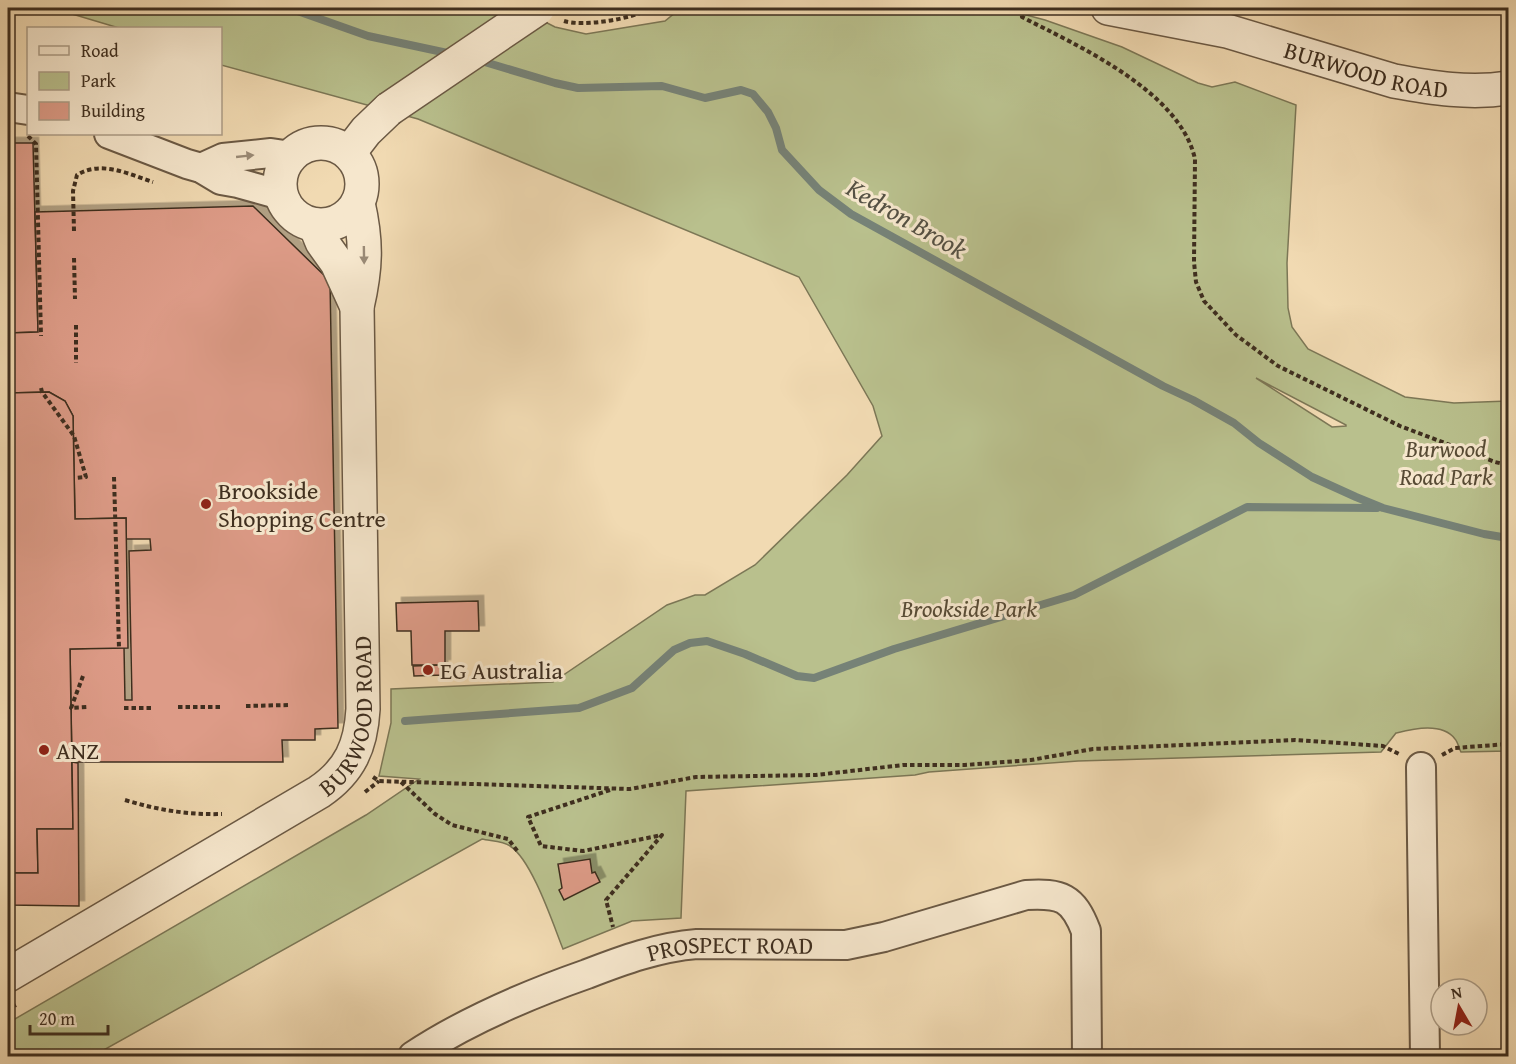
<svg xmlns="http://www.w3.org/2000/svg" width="1516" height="1064" font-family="'Gentium Book Plus',serif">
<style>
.green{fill:#b9c08d;stroke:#7c7756;stroke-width:1.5;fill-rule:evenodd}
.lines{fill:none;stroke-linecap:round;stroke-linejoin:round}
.stream{stroke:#768277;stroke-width:8}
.building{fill:#dd9b87;stroke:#3e2e1f;stroke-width:1.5;filter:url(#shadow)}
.minor-casing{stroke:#6b5944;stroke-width:32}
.tertiary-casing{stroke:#6b5944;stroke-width:36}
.path{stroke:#3e2e1f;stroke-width:4;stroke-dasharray:4.5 3;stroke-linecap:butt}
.minor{stroke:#f6e7cd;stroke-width:28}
.tertiary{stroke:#f6e7cd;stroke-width:33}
.tertiary-bridge-casing{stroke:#6b5944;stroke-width:36;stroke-linecap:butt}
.tertiary-bridge{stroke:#f6e7cd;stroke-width:33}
.oneway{fill:#9a8a76}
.poi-dot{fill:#8f2418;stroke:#f6e7cd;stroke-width:2}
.labels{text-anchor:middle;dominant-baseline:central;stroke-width:6;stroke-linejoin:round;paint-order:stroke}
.street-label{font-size:24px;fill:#3e2e1f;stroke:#f6e7cd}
.park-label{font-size:24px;font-style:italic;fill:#574b35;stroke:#f6e7cd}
.poi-label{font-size:24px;fill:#3e2e1f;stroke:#f6e7cd;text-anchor:start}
.water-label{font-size:26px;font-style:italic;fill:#555144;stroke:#f6e7cd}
</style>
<defs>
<filter id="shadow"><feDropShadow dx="5.5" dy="-5.5" stdDeviation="0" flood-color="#0004"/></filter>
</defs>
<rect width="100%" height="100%" fill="#f1dab2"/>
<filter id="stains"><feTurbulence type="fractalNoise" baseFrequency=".00333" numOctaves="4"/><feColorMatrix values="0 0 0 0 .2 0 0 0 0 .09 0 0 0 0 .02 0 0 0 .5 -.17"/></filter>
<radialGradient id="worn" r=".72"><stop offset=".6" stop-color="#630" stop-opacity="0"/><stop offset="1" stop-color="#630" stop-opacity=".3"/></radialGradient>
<path class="green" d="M52,8h466l37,19 31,7 79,-13 16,-13h319l45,12 77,27 76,36 14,4 23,-5 61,23 -9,158 1,45 4,19 16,22 97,48 49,6 54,-2v350l-47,1c-2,-3 -3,-10 -6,-13 -13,-17 -42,-10 -59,-6l-15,19 -303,9 -149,11 -14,3 -229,16 -5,127 -49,3 -69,28c-10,-25 -31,-89 -53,-103 -7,-5 -20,-5 -28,-7l-389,217h-85v-33l358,-208 53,-36 -40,-3 12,-53v-34l162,-7 114,-77 28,-10h10l50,-30 92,-90 35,-39 -9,-30 -74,-129 -381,-158 -197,-54 -1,-37h-101zM1256,378l90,47v1l-14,1z"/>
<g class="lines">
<g class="stream">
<path d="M289,8l79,28 84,18"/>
<path d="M478,60l77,23 23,5 84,-2 43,12 36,-8 12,4 15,18 8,16 6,22 37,40 32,24 312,172 30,14 41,23 25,20 53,34 44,20 27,11 101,26 24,4"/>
<path d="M405,721l174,-13 53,-20 42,-38 16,-7 17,-2 38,13 52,22 17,2 80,-29 180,-54 173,-88 130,1"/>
</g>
</g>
<g class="building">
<path d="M8,143h25l5,189 -30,1z"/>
<path d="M253,206l77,75 8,447 -23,1v11h-33l1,22h-211l-2,-113 54,-2 1,53h7l-3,-149 22,-1 -1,-11h-24v-21l-51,1 -2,-103 -8,-15 -16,-9 -41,1v-60l30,-1 -3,-120z"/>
<path d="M49,392l16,9 8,15 2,103 51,-1 2,130 -58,1 3,180h-36l1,44h-30v-480z"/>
<path d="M478,601l1,30h-34v34h-33l-1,-34h-14l-1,-28z"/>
<path d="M442,665l1,10 -29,1 -1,-10z"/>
<path d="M72,762l6,1 1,143 -71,-1v-32h30l-1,-44h36z"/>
<path d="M590,859l2,14 3,-1 5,10 -36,18 -5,-10 3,-2 -4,-24z"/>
</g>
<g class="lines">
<defs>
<g id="minor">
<path d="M8,107l20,3"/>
<path d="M109,134l78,30 14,4 20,12 17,3 43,12"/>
<path d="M201,168l22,-10 48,-5 20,3"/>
<path d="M1421,767l4,289"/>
<path id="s1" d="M413,1056c53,-35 114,-61 174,-82 36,-14 72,-27 110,-30l149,1 38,-8 142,-42c35,-2 47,2 60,36l1,125"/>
</g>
<g id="tertiary">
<path id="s2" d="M1108,8l119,23 167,50c38,7 76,13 114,7"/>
<circle cx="321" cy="184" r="41"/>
<path d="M349,153l17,-22 23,-22"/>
<path d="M315,225l7,17 15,21 20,44"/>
<path id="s3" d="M8,975l311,-183c31,-21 42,-46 44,-83l-6,-402c9,-39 10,-65 1,-104"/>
</g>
</defs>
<use href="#minor" class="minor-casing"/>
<use href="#tertiary" class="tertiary-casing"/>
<g class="path">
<path d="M1021,8l1,9c56,29 158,74 173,142l-1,103 2,20 8,19 32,34 42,31 122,60 95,36 13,3"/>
<path d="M564,21c19,6 70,-2 86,-13"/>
<path d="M28,136l8,8 5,192"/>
<path d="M74,231l-1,-40 4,-16c24,-15 51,-1 76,7"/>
<path d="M74,258l1,41"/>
<path d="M76,325v38"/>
<path d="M41,388l1,4 32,44 12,41 -11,1"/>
<path d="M114,477l5,171"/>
<path d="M83,676l-12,32 16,-1"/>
<path d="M246,706l43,-1"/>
<path d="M178,707h43"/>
<path d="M124,708h29"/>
<path d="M1442,755l13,-7 53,-4"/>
<path d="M373,777l6,4 251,8 66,-12 120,-2 87,-10h62l66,-5 62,-11 202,-9 88,6 16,8"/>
<path d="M401,782l34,32 17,11 56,14 11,14"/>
<path d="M610,790l-82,27 13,29 42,5 79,-16 -56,65 7,27"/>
<path d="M365,792l14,-11"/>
<path d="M125,800c33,10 63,15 97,14"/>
<path d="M8,1009l8,-4"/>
</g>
<use href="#minor" class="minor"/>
<use href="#tertiary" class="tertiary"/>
<defs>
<path id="tertiary-bridge" d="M389,109l149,-101"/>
</defs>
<use href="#tertiary-bridge" class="tertiary-bridge-casing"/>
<use href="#tertiary-bridge" class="tertiary-bridge"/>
</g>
<defs><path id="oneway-solid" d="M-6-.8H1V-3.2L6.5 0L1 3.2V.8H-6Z" transform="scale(1.5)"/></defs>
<g class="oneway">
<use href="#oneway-solid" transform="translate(245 156) rotate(-6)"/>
<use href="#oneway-solid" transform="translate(364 255) rotate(89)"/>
</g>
<g class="poi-dot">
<circle cx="206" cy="504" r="6"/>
<circle cx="428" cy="670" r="6"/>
<circle cx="44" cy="750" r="6"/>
</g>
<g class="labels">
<g class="street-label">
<text stroke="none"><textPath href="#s2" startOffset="266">BURWOOD ROAD</textPath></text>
<text stroke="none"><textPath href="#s3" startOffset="448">BURWOOD ROAD</textPath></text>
<text stroke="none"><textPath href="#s1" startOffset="340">PROSPECT ROAD</textPath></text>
</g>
<g class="park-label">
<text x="1446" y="448">Burwood<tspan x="1446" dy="28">Road Park</tspan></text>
<text x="969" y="608">Brookside Park</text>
</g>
<g class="poi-label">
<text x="218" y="490">Brookside<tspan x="218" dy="28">Shopping Centre</tspan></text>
<text x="440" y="670">EG Australia</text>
<text x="56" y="750">ANZ</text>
</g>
<g class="water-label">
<text transform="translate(907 218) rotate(30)">Kedron Brook</text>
</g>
</g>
<rect width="1516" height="1064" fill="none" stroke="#f1dab2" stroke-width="30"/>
<rect x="9" y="9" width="1498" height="1046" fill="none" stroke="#3e2e1f" stroke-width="3"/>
<rect x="15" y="15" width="1486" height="1034" fill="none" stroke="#3e2e1f" stroke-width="1.5"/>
<rect x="27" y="27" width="195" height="108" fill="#f6e7cd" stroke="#ac9d87" stroke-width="1.5"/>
<rect x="39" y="46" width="30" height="9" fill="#f6e7cd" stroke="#ac9d87" stroke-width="1.5"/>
<text x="81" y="57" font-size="18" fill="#3e2e1f">Road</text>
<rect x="39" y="72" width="30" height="18" fill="#b9c08d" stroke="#ac9d87" stroke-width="1.5"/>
<text x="81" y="87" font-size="18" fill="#3e2e1f">Park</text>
<rect x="39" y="102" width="30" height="18" fill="#dd9b87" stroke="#ac9d87" stroke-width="1.5"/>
<text x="81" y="117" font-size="18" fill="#3e2e1f">Building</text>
<g transform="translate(1459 1007) rotate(350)"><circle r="28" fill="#f6e7cd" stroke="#ac9d87" stroke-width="1.5"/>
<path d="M0-4.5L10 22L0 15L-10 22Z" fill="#8f2418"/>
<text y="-9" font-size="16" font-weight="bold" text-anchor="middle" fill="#3e2e1f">N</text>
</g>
<path d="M30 1025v9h78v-9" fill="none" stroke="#3e2e1f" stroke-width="3"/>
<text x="39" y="1025" font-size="18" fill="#3e2e1f" stroke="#f6e7cd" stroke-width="4.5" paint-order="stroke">20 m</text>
<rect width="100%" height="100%" filter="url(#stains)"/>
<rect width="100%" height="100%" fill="url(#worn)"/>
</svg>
